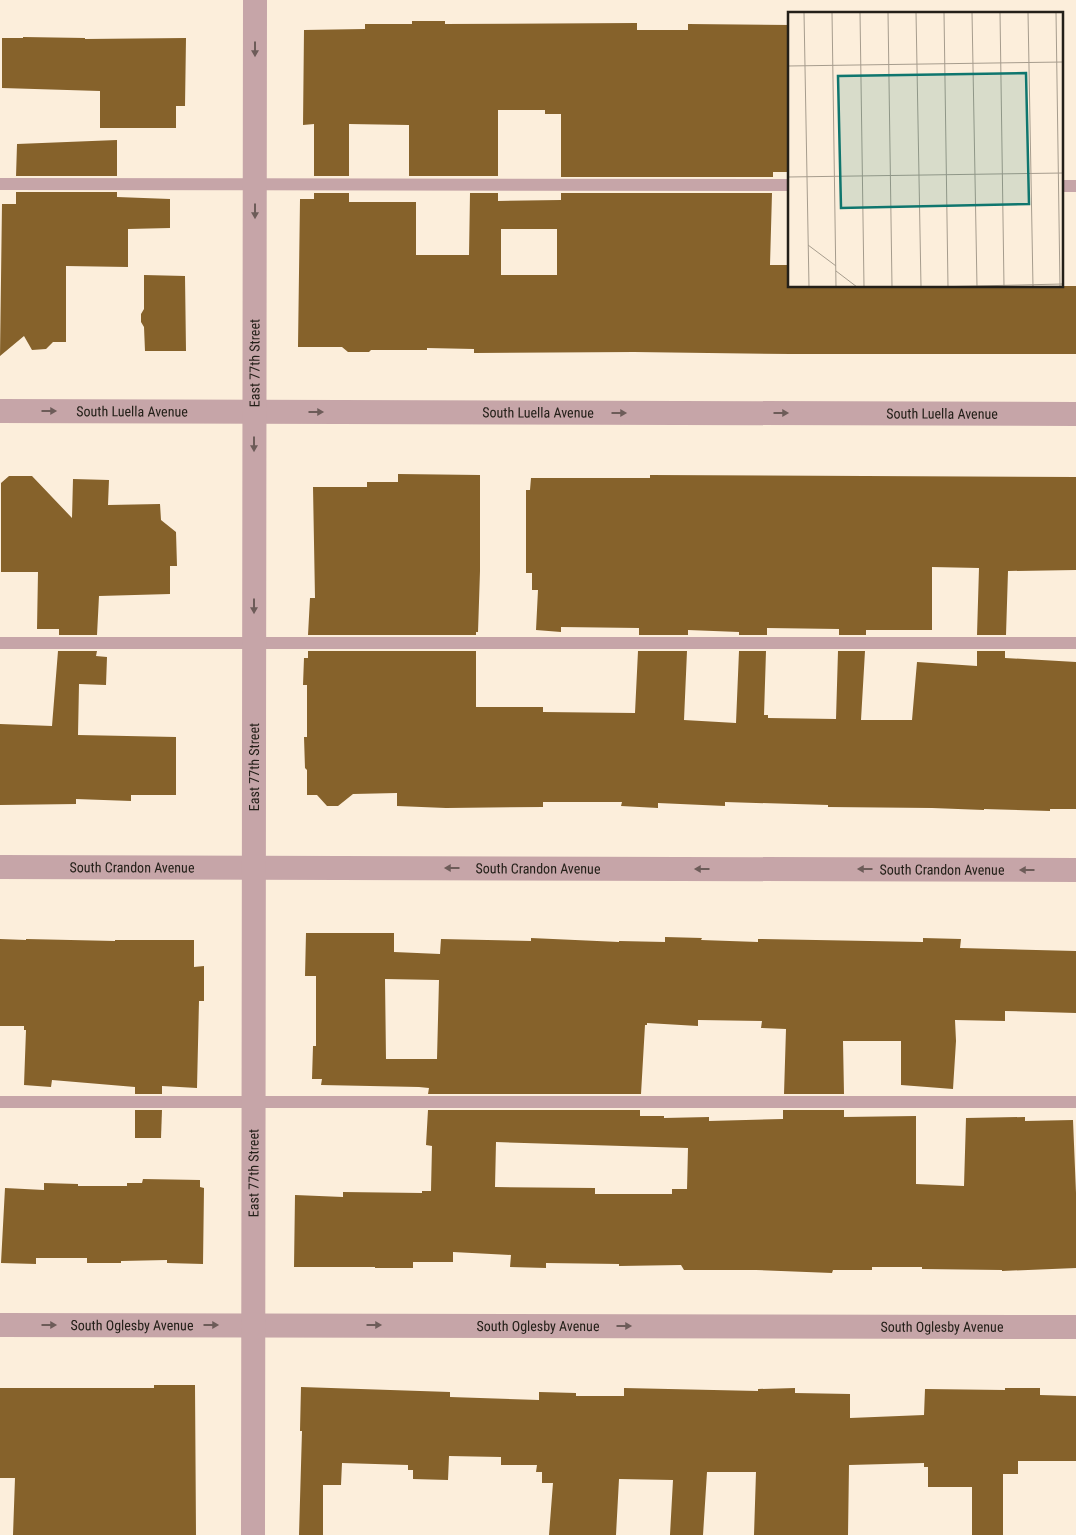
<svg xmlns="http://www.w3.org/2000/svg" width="1076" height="1535" font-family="'Roboto Condensed',sans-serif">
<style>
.building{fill:#86622b;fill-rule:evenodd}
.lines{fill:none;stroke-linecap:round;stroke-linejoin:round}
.service{stroke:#c6a5a8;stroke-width:12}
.minor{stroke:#c6a5a8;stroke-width:24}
.oneway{fill:#6d5c59}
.labels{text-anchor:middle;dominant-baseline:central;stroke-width:5;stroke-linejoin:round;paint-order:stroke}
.street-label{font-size:14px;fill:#242019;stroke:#fdfdfd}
.inset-road{fill:none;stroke:#a69c8d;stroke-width:1}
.view{fill:#0f766e;fill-opacity:0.15;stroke:#0f766e;stroke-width:2.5}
.inset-edge{fill:none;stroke:#242019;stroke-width:2.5}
</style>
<rect width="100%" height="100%" fill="#fceedb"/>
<g class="building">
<path d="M412,21h33v3l192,-1v7h51v-6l102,1v147h-17v5h-212v-63h-16v-4h-47v66h-89v-51l-60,-1v52h-35v-52l-11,1 1,-95 61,-1v-5h47z"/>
<path d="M23,37l62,1v1l101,-1 -1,68h-9v22h-76v-37l-98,-3v-50h21z"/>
<path d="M117,140v36h-101l1,-32z"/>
<path d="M16,192h101v5l53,2v29l-42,1v38l-62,-1v76h-13l-7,7 -14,1 -8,-14 -24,20 2,-152h14z"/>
<path d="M314,193h35v9h67v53h53l1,-62h28v8l63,-1v-7h211l-2,72h18v21h288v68h-285l-157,-2 -160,1v-4l-47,-1v2h-56l-2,2h-21l-6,-5h-44l2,-148h14zM501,229h56v46h-56z"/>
<path d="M144,275l41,1 1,75h-41l-1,-24 -3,-5v-8l3,-5z"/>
<path d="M398,474l82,1v96l-2,61h-2v3h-168l2,-37h5l-2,-111h54v-5h31z"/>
<path d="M650,475l426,2v93l-68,1 -2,64h-29l2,-67 -47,-1v63h-66v5h-27v-6l-72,-1v7h-28v-3l-51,-2v5h-49v-7l-78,-1v5l-25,-2 2,-40h-6v-17h-6v-83h4l1,-12h119z"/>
<path d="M9,476h23l40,42 1,-39 36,1 -1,25 52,-1 1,16 15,12 1,34h-7v28l-71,2 -2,39h-38v-6h-22l1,-57h-37v-89z"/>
<path d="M58,651h39l-1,5 11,1 -1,28 -27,-1 -1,51 98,2v58h-45v6l-55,-2v5l-76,1v-81l52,2z"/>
<path d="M308,651h168v56h67v5l92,1 3,-62h49l-3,69 52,3 3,-72h27l-2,64h4v3l68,1 2,-68h27l-4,69h51l5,-58 60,4v-15h28v7l71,4v147h-26v2l-66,-2v1l-52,-2 -104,-1v-2l-103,-3v4l-67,-3v5l-37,-2 1,-4h-79v5l-97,1 -49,-2v-13l-44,1 -15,12h-11l-10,-11h-10v-25l-2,-2 -1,-31h3v-52h-4l1,-27h4z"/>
<path d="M306,933h88v19l46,2 1,-15 90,2v-3l88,4v-1l46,1v-5l37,1 -1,2 57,2v-3l165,3v-4l38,1 -1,9 116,3v62l-71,-2v10l-50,-1 1,21 -3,48 -52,-4v-44h-58l1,53h-60l2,-65 -25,-1 1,-7 -64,-1v6l-51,-3v2h-2l-4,69h-213l1,-6 -10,-1 -98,-2 1,-6h-10l1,-33h3v-70h-11zM385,979l54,1 -2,79h-51z"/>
<path d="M0,939l26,1v-1l89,2v-1h79v27l10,-1v35h-5l-2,87 -35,-2v8h-27v-7l-83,-7 -1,7 -27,-2 2,-55h-2v-4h-24z"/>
<path d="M135,1110h27l-1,28h-26z"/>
<path d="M428,1110h212v6h24v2l45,-1v4l74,-2v-9h61v7l72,-1v68l48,2 2,-68 59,-1v4l48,-1 3,73v75l-74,3v-1l-80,-1v-2h-50v3h-39l-1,3 -76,-3h-72l-3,-5 -62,1v-2l-73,-1v5l-36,-1 1,-12 -58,-3v10h-40v6h-38v-1h-81l1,-72 48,2v-5l79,1v-2h9l1,-45 -6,-1zM496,1142l192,6 -1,41h-15v5h-77v-6l-100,-1z"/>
<path d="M143,1179l57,1v7l4,1 -1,76 -36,-1v-3l-46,1v2h-34v-5h-51v6l-35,-1 4,-75 39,2v-7l34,1v2h49v-3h15z"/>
<path d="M154,1385h41l1,150h-183l2,-57h-15v-90h154z"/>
<path d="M301,1387l149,5v5l89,3v-8l37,1v3h48v-8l134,3v-2l37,-1v5l55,1v24l74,-3 1,-26 80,1v-2h35v7l36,1v65h-58v13h-15v61h-31v-48h-44v-20h-4v-4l-75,2 -1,70h-94l2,-63h-49l-4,63h-33l3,-55 -54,-1 -3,56h-67l4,-52h-11v-11h-6l1,-7h-36v-8l-52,-1 -1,24 -35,-1v-9h-5v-5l-66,-2 -1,22h-18v50h-24l3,-104h-2z"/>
</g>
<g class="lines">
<g class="service">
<path d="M0,184l790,1"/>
<path d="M1062,186h14"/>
<path d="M0,643h1076"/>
<path d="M0,1102h1076"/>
</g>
<g class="minor">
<path id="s1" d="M0,411l1076,3"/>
<path id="s2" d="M0,867l1076,3"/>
<path id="s3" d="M0,1325l1076,2"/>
<path id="s4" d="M253,1535l2,-1535"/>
</g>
</g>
<defs><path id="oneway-solid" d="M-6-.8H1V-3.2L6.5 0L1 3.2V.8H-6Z" transform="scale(1.25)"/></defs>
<g class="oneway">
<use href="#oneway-solid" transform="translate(255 49) rotate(90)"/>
<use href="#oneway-solid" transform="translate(255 211) rotate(90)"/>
<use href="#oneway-solid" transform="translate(49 411)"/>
<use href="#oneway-solid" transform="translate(316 412)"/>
<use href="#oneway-solid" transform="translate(619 413)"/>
<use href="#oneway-solid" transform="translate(781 413)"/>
<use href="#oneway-solid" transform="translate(254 444) rotate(90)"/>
<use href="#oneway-solid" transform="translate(254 606) rotate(90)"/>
<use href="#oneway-solid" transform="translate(452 868) rotate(-180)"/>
<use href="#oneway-solid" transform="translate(702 869) rotate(-180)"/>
<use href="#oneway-solid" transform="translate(865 869) rotate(-180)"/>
<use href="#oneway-solid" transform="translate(1027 870) rotate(-180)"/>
<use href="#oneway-solid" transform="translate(49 1325)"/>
<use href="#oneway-solid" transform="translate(211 1325)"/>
<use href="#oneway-solid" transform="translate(374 1325)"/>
<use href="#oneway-solid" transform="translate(624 1326)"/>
</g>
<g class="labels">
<g class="street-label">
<text stroke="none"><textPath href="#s4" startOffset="1172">East 77th Street</textPath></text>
<text stroke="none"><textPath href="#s1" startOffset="132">South Luella Avenue</textPath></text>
<text stroke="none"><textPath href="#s1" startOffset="538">South Luella Avenue</textPath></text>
<text stroke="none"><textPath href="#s1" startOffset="942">South Luella Avenue</textPath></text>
<text stroke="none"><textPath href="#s4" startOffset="768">East 77th Street</textPath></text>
<text stroke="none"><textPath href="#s2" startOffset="132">South Crandon Avenue</textPath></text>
<text stroke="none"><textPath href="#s2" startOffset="538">South Crandon Avenue</textPath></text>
<text stroke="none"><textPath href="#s2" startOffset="942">South Crandon Avenue</textPath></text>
<text stroke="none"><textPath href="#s4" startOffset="362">East 77th Street</textPath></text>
<text stroke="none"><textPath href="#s3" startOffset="132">South Oglesby Avenue</textPath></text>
<text stroke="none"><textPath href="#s3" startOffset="538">South Oglesby Avenue</textPath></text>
<text stroke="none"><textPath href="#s3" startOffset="942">South Oglesby Avenue</textPath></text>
</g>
</g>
<g transform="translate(788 12)">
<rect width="275" height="275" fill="#fceedb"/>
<path class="inset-road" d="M16,0l5,275M44,0l4,275M72,0l4,275M100,0l4,275M128,0l5,275M156,0l4,275M184,0l5,275M212,0l4,275M240,0l5,275M268,0l4,275M0,54l275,-4M0,165l275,-4M20,233l28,21M48,259l21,16M144,275l131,-3"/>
<path class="view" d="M238,61l3,131 -188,4 -3,-132z"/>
<rect width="275" height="275" class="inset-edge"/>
</g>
</svg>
